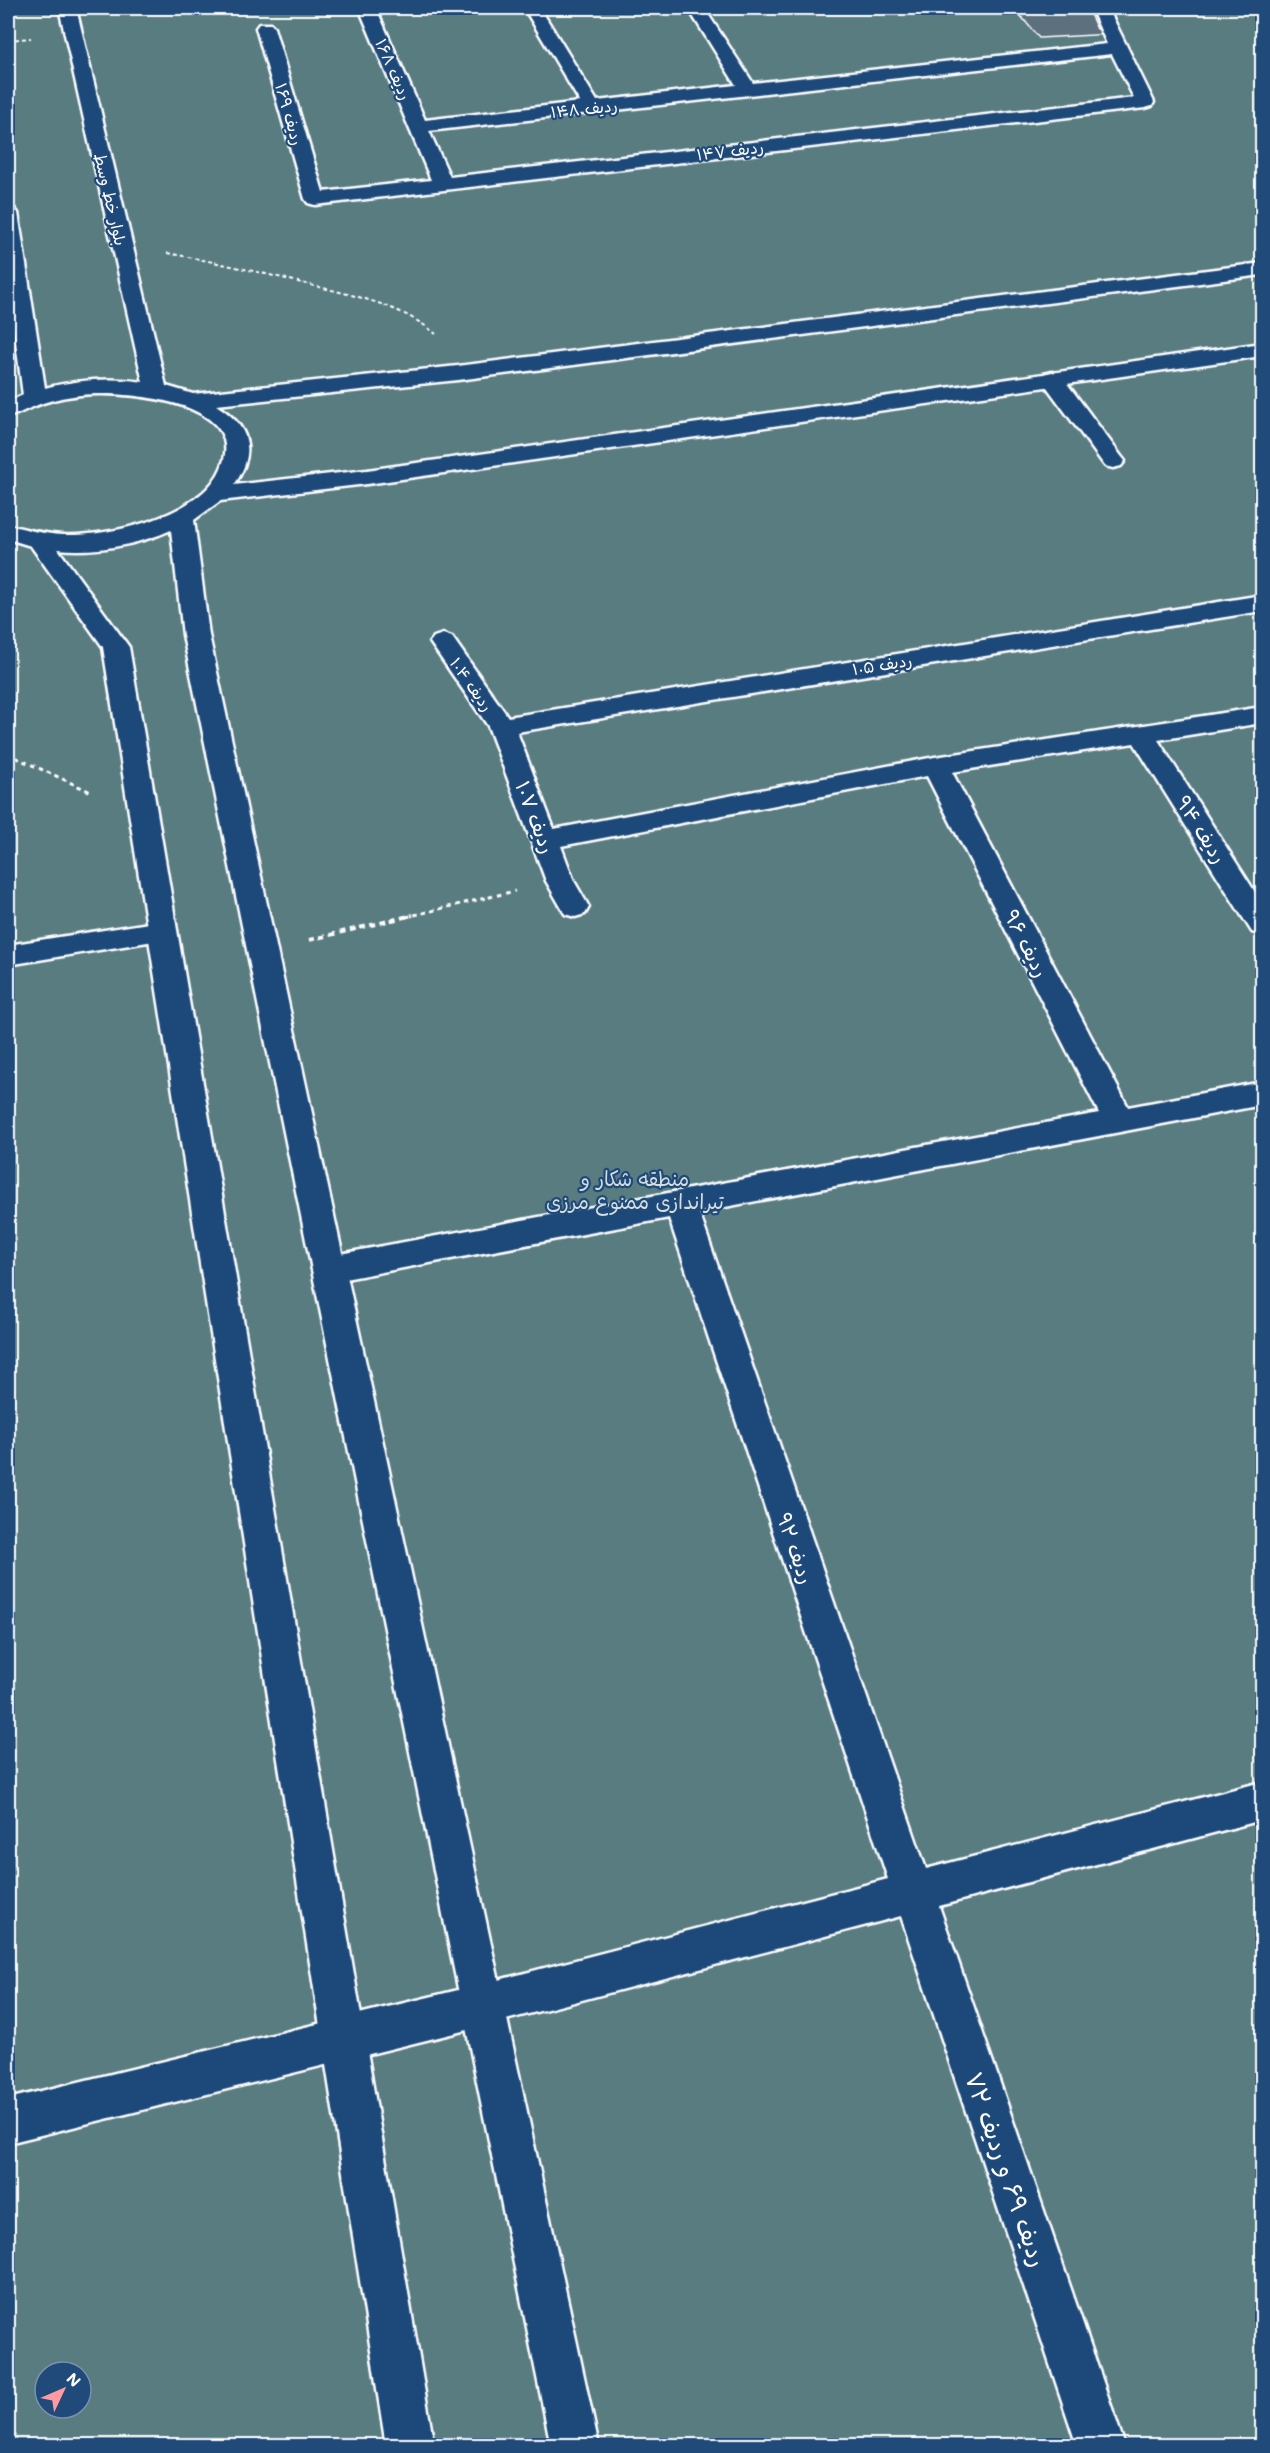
<svg xmlns="http://www.w3.org/2000/svg" width="1270" height="2453" font-family="Mali,'Playpen Sans Arabic',sans-serif">
<style>
.green{fill:#587b80;stroke:#acbdc0;stroke-width:1.5;fill-rule:evenodd}
.building{fill:#5d6f7e;stroke:#fff;stroke-width:1.5}
.lines{fill:none;stroke-linecap:round;stroke-linejoin:round}
.street-casing{stroke:#fff;stroke-width:5}
.secondary-casing{stroke:#fff;stroke-width:5}
.path-far2{stroke:#fff;stroke-width:2;stroke-dasharray:4 3;stroke-linecap:butt}
.path-far1{stroke:#fff;stroke-width:3;stroke-dasharray:4.5 4;stroke-linecap:butt}
.path{stroke:#fff;stroke-width:4;stroke-dasharray:6 4.5;stroke-linecap:butt}
.street{fill:#1f4a7a;fill-rule:evenodd}
.secondary{fill:#1f4a7a;fill-rule:evenodd}
.labels{text-anchor:middle;dominant-baseline:central;stroke-width:4.5;stroke-linejoin:round;paint-order:stroke}
.far-street-label{font-size:16px;fill:#fff;stroke:#1f4a7a}
.street-label{font-size:20px;fill:#fff;stroke:#1f4a7a}
.park-label{font-size:20px;fill:#d5dedf;stroke:#1f4a7a}
.near-street-label{font-size:24px;fill:#fff;stroke:#1f4a7a}
</style>
<rect width="100%" height="100%" fill="#32557b"/>
<filter id="ink" filterUnits="userSpaceOnUse"><feTurbulence type="fractalNoise" baseFrequency=".0167" numOctaves="2"/><feDisplacementMap in="SourceGraphic" scale="12" xChannelSelector="R" yChannelSelector="G"/><feConvolveMatrix kernelMatrix="1 2 1 2 8 2 1 2 1" color-interpolation-filters="sRGB"/></filter>
<g filter="url(#ink)">
<path class="green" d="M8,8h1254v2437l-1254,1zM45,2372h36v36h-36z"/>
<path class="building" d="M1087,8l10,21 15,5 -73,4 -24,-29z"/>
<g class="lines">
<defs>
<g id="street">
<path d="M359,8h17l49,112 155,-18 -56,-94h16l57,93 139,-16 -48,-77h16l49,75 354,-39 -16,-36h17l46,94 -2,4 -7,2 -830,97 -7,-2 -3,-4 -49,-171 3,-4h12l3,4 49,164 108,-12zM1112,54l22,44 -684,79 -21,-46z"/>
<path d="M1052,372l8,2 61,82 4,5 -4,5 -8,2 -8,-2 -64,-87 3,-5z"/>
<path d="M1262,595v16l-745,121 37,97 381,-72 327,-50v16l-104,17 104,163v32l-10,-3 -118,-189 -182,29 176,335 134,-25v23l-563,107 227,657 336,-87v38l-323,86 186,540h-48l-176,-530 -418,110 -475,117v-44l475,-115 405,-105 -219,-661 -340,64 -12,-4 -5,-9 5,-9 12,-4 770,-143 -172,-337 -366,70 13,35 15,26 -4,7 -10,3 -10,-3 -19,-33 -58,-155 -58,-84 4,-5 9,-3 9,3 56,80z"/>
<path d="M162,921l10,3 5,7 -5,7 -164,27v-20z"/>
</g>
<path id="secondary" d="M59,8h17l90,378 27,8 265,-28 804,-103v12l-804,105 -242,25c34,21 41,47 18,80l133,-15 895,-127v13l-895,128 -147,17 -26,19 15,115 390,1811h-48l-368,-1811 -12,-105c-33,15 -77,23 -113,19l71,98 305,1799h-48l-283,-1799 -72,-101 -23,-7v-14c18,4 35,9 54,10 49,2 155,-21 163,-81 8,-56 -108,-63 -144,-59 -17,2 -33,5 -48,12 -9,3 -16,8 -25,10v-15l15,-7 -15,-113v-75l7,2 3,4 27,175c31,-8 66,-11 98,-6z"/>
</defs>
<use href="#street" class="street-casing"/>
<use href="#secondary" class="secondary-casing"/>
<g class="path-far2">
<path d="M8,40l23,-2"/>
<path d="M167,253c44,8 88,18 131,29 48,12 99,20 138,52"/>
</g>
<g class="path-far1">
<path d="M8,754l83,38"/>
<path d="M406,917l109,-26"/>
</g>
<path class="path" d="M309,940l104,-25"/>
<use href="#street" class="street"/>
<use href="#secondary" class="secondary"/>
</g>
</g>
<g class="labels">
<g class="far-street-label">
<text transform="translate(394 69) rotate(66)">ردیف ۱۶۸</text>
<text transform="translate(584 108) rotate(-6)">ردیف ۱۴۸</text>
<text transform="translate(290 114) rotate(74)">ردیف ۱۶۹</text>
<text transform="translate(730 150) rotate(-7)">ردیف ۱۴۷</text>
<text transform="translate(111 199) rotate(77)">بلوار خط وسط</text>
<text transform="translate(882 664) rotate(-9)">ردیف ۱۰۵</text>
<text transform="translate(472 684) rotate(55)">ردیف ۱۰۴</text>
</g>
<g class="street-label">
<text transform="translate(536 817) rotate(69)">ردیف ۱۰۷</text>
<text transform="translate(1202 829) rotate(58)">ردیف ۹۴</text>
<text transform="translate(1027 943) rotate(63)">ردیف ۹۶</text>
<text transform="translate(796 1548) rotate(71)">ردیف ۹۲</text>
</g>
<g class="park-label">
<text x="635" y="1178">منطقه شکار و<tspan x="635" dy="23">تیراندازی ممنوع مرزی</tspan></text>
</g>
<g class="near-street-label">
<text transform="translate(1007 2169) rotate(71)">ردیف ۶۹ و ردیف ۷۲</text>
</g>
</g>
<rect width="1270" height="2453" fill="none" stroke="#1f4a7a" stroke-width="30"/>
<rect x="15" y="15" width="1240" height="2423" fill="none" stroke="#fff" stroke-width="2" filter="url(#ink)"/>
<g transform="translate(63 2390) rotate(46)"><circle r="28" fill="#1f4a7a" stroke="#7992af" stroke-width="1.5"/>
<path d="M0-4.5L10 22L0 15L-10 22Z" fill="#ff9aa2"/>
<text y="-9" font-size="16" font-weight="bold" text-anchor="middle" fill="#ffffff">N</text>
</g>
</svg>
